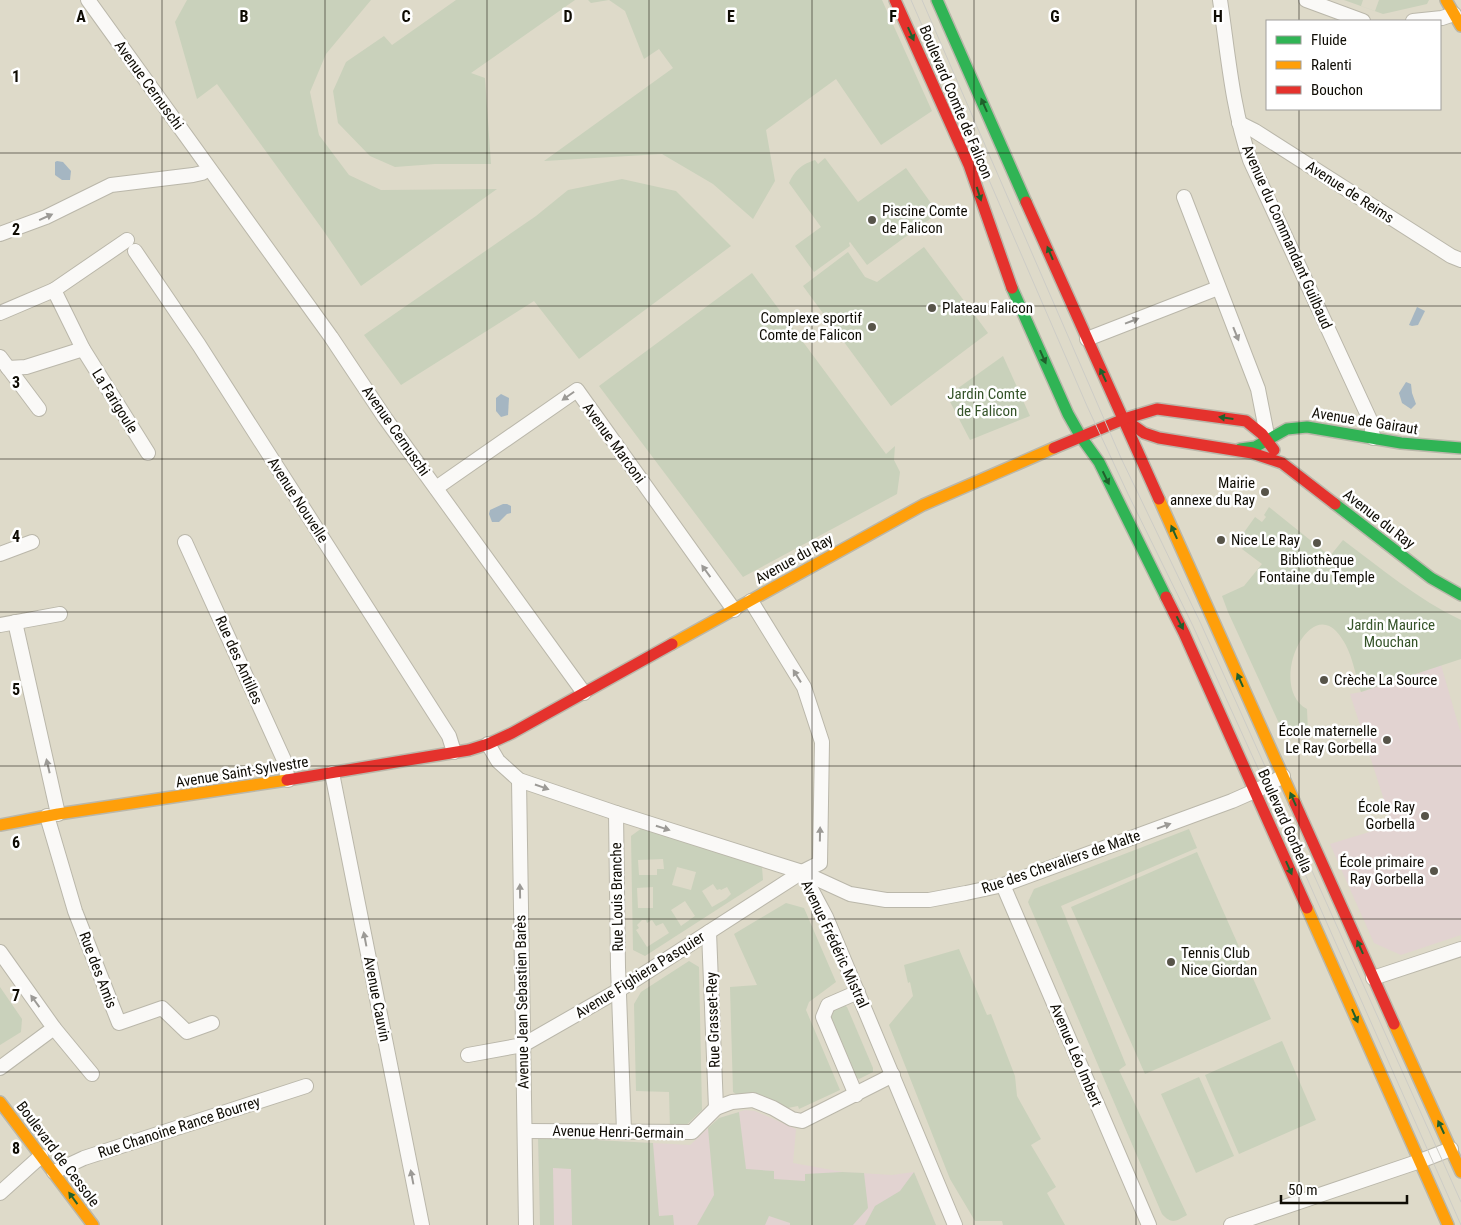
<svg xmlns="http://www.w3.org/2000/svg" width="1461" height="1225" font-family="'Roboto Condensed',sans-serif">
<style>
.education{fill:#e2d3d1}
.green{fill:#c9d1bb;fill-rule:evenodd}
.water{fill:#a5b6c2}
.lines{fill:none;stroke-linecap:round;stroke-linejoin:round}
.street-casing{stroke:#bab7aa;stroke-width:16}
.fast-casing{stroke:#bab7aa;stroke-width:14}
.slow-casing{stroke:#bab7aa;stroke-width:14}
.jam-casing{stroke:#bab7aa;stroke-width:14}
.street{stroke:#faf9f7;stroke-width:14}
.fast{stroke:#30b455;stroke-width:11}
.slow{stroke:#ff9f0a;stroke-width:11}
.jam{stroke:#e5322d;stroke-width:11}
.tram{stroke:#cdccc6;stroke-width:1}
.oneway{fill:#20602c}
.oneway2{fill:#9c9a96}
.grid{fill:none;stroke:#0f0c04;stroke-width:1;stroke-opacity:0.55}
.poi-dot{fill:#575449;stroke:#fff;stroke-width:2}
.labels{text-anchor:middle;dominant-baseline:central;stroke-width:5;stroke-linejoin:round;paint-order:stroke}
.street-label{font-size:15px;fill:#0f0c04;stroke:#fff}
.poi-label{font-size:15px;fill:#0f0c04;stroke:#fff;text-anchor:start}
.park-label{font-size:15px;fill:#36542a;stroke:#fff}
.grid-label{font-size:16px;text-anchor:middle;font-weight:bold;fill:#0f0c04;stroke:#fff;stroke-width:5;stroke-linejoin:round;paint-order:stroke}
</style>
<rect width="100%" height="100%" fill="#dedac9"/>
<g class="education">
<path d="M1441,665l20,69v201l-60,20 -27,-12 -44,-99 62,-19 -42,-131 11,-2z"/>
<path d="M745,1110l10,1 41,18 -3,34 50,9 49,3 22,-3 22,53h-396l-2,-88 152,8 29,-27z"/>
</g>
<g class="green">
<path d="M187,0h184l-45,54 -16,38 9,43 30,40 32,15 116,-1 -136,97 -38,-56 -106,-146 -20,15 -22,-77z"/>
<path d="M456,0h119l-104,73 14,5 6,86h-56l-40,3 -25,-11 -32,-33 -5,-32 13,-29 38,-26 8,9z"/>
<path d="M588,0h294l50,111 -51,34 -45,-66 -70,51 9,51 -22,38 -40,-35 -51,-30 -118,7 129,-93 -14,-19 -15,10 -19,-48 -16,-11 -18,3z"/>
<path d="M1344,0h19l-2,6 14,5 4,-11h50l-2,4 -44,10z"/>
<path d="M825,158l33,44 48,-34 32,45 -71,52 -17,-23 -1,1 1,3 -36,26 -19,-26 26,-19 -32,-44c5,-12 13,-19 26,-23l3,4z"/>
<path d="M622,179l54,12 55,55 -152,113 -45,-58 -133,84 -37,-50 172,-119 32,-26z"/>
<path d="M924,247l64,86 -97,73 -88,-120 45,-34 17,25 12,5z"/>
<path d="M752,273l134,181 9,-8 -1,14 6,12 -3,22 -154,83 -144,-191z"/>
<path d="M1003,356l27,60 -60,24 -23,-44z"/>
<path d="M1269,507l61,49 13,-16c39,29 74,59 118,80v39l-100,33c-7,-21 -9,-44 -25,-61 -30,-31 -68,57 -29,78l1,23h-25l-55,-120 -6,-16 22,-10 18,-22 -20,-15 4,-6 -6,-5 15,-21 7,5 4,-5 -2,-2z"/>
<path d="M642,828l120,39 1,13 -118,76 -12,-6 -2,-114zM663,859l1,10h-7v6h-18l-1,-15zM677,867l19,5 -5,18 -19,-5zM713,884l4,6 3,-1 1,1 6,-3 4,7 -5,5 -14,8 -10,-16zM653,887v21h-15l-1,-20zM685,901l10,15 -14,10 -10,-16zM642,920h4l1,3 5,-3 4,6 7,-3 6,10 -22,14 -11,-17 3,-2 -2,-3z"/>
<path d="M1189,829l8,19 -136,58 65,159 -7,5 68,145c-11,6 -15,10 -25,-1l-134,-312 6,-13z"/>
<path d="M1197,852l74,167 -126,55 -74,-167z"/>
<path d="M786,903l18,5 32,74 -27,20 -3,8 34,80 -41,19 -1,-3 -10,2 -27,-12 -11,-2h-14l-3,-2 -3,-105 27,-2 -23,-51z"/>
<path d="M959,949l28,66 4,-1 24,62 2,20 24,43 -10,6 25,42 -9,6 18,32h-62l-1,-4h-27l-25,-42 -61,-154 24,-29 -3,-14 -2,1 -4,-18z"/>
<path d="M689,961l10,6 3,143 -20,19h-12l-1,-37 -33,-1 -2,-87 7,-12z"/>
<path d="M0,987l22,32 -1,13 -21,13z"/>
<path d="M844,1005l3,2 26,61v4l-14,7 -5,-3 -25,-61 3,-5z"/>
<path d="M1282,1041l34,79 -77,34 -34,-79z"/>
<path d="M1199,1077l35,79 -38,17 -35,-79z"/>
<path d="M739,1112l7,57 28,2v8l31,2v-7l37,-2 22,1 4,35 -15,17h-63v-2l-21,-7 -4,9h-68l17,-30 -6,-67 11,-10z"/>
<path d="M538,1137l115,6 6,73 14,-1 1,10h-102l-1,-56 -18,-1 1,57h-14z"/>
<path d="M914,1172l22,53h-71l10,-19 25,-15z"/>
</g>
<g class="water">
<path d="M57,161l6,1 8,9 -1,9h-8l-7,-5v-13z"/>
<path d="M1417,307l8,4 -7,14 -6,1 -3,-1z"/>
<path d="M1406,382l5,2 1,9 4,11 -5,5 -9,-6 -3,-10z"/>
<path d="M501,394l8,4 -1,17 -7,2 -5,-6v-13z"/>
<path d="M503,504h4l4,2v7l-4,1 -8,8h-7l-3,-8 1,-4z"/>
</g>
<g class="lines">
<defs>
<g id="street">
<path d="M88,0l243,337 54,81 199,275"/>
<path d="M1220,0c8,53 12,108 30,160l121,262 2,16"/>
<path d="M1306,0l57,21"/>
<path d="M1413,21l29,-3 12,-4"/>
<path d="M1239,123l16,8 196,125 10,4"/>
<path d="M1184,197l74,192 10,51"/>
<path d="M0,234l46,-17 65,-32 82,-10 9,-2 7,-4"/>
<path d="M135,251l64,94 250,391 5,16"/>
<path d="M54,290l73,-50"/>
<path d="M0,313l54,-23 29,59 65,104"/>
<path d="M1087,339l131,-51"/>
<path d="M0,357l39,52"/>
<path d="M8,368l18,-1 57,-18"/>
<path d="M436,488l141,-98 157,220"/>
<path d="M185,542l99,218 4,20"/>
<path d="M0,554l32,-12"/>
<path d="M15,622l43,192"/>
<path d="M0,625l60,-11"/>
<path d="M488,744l10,17 21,19 97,33 186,59 48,22 36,6h43l37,-7 37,-8 229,-84 34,-15 17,-10"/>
<path d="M332,773l90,452"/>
<path d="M519,780l7,445"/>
<path d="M616,813l2,154 6,164"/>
<path d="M47,816l28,95 44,112 43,-15 25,24 25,-9"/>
<path d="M802,872l24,45 129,308"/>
<path d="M1003,885l146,340"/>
<path d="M709,932l7,176"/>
<path d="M0,952l54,76 -54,40"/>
<path d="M1373,978l88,-29"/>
<path d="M54,1028l38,46"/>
<path d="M468,1055l55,-10 96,-55 183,-118 18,-9 2,-121 -18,-55 -53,-86"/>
<path d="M856,1095l-33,-78 5,-12 30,-13"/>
<path d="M525,1131l167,1 24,-24 16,-6 21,-2 20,8 19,11 10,2 91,-46"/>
<path d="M54,1172l30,-14 222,-72"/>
<path d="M0,1193l41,-37"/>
<path d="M1231,1225l189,-64 31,-12"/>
</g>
<g id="fast">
<path d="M937,0l89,202"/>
<path d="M1012,288l56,126 13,23 18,25 67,135"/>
<path d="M1240,449l15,-2 32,-18 20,-2 94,16 60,5"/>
<path d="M1335,504l96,74 30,17"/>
</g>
<g id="slow">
<path d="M1446,0l15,26"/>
<path d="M1159,499l136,304"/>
<path d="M672,644l251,-139 131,-57"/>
<path d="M0,825l58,-11 229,-34"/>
<path d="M1307,908l141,317"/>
<path d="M1394,1024l67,148"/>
<path d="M0,1102l93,123"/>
</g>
<g id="jam">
<path d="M895,0l74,165 43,123"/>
<path d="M1026,202l133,297"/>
<path d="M1124,419l20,14 15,5 93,15 30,10 53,41"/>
<path d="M1124,419l33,-10 89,12 16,13 12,16"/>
<path d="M1054,448l70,-29"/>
<path d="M1166,597l18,36 123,275"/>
<path d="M287,780l182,-30 19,-6 24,-11 160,-89"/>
<path d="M1295,803l99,221"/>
</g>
</defs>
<use href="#street" class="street-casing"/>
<use href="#fast" class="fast-casing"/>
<use href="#slow" class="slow-casing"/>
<use href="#jam" class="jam-casing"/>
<use href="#street" class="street"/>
<use href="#fast" class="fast"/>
<use href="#slow" class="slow"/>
<use href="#jam" class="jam"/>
<g class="tram">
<path d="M911,0l176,406 41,88 65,132 73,160 195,439"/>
<path d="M922,0l199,458 80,166 260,578"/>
</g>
</g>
<defs><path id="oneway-solid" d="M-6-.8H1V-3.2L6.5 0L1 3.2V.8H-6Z" transform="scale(1.25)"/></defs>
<g class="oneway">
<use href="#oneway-solid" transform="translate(911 34) rotate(66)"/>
<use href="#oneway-solid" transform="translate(984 105) rotate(-114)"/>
<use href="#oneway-solid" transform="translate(979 194) rotate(72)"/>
<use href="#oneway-solid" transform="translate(1050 253) rotate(-113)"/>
<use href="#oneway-solid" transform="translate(1043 357) rotate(66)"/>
<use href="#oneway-solid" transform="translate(1103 375) rotate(-115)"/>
<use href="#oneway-solid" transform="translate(1226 418) rotate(-172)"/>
<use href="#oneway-solid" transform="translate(1106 478) rotate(64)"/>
<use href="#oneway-solid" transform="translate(1174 532) rotate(-114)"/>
<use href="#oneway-solid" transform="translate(1180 623) rotate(63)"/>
<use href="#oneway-solid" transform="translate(1240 680) rotate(-114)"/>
<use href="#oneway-solid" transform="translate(1293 799) rotate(-114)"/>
<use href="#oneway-solid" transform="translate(1289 868) rotate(66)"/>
<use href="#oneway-solid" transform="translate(1360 947) rotate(-114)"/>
<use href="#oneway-solid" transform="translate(1355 1016) rotate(66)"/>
<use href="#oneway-solid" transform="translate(1441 1127) rotate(-115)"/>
<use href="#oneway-solid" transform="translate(73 1198) rotate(-126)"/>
</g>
<g class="oneway2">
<use href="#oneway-solid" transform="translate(46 217) rotate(-24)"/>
<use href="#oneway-solid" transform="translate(1132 321) rotate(-21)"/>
<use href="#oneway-solid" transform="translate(1236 334) rotate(68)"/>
<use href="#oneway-solid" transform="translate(568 396) rotate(145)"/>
<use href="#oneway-solid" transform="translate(706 571) rotate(-126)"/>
<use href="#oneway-solid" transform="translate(797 676) rotate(-122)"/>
<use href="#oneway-solid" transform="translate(48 766) rotate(-103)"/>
<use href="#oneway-solid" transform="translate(542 787) rotate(19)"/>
<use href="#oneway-solid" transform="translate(1164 826) rotate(-20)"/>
<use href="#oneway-solid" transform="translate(663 828) rotate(18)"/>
<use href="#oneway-solid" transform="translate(820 834) rotate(-89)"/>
<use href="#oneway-solid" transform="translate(520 891) rotate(-91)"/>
<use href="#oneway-solid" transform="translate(365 939) rotate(-101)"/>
<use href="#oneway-solid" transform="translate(35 1001) rotate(-126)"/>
<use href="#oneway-solid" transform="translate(412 1177) rotate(-101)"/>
</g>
<path class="grid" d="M162,0v1225M325,0v1225M487,0v1225M649,0v1225M812,0v1225M974,0v1225M1136,0v1225M1299,0v21M1299,109v1116M0,153h1461M0,306h1461M0,459h1461M0,612h1461M0,766h1461M0,919h1461M0,1072h1461"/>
<g class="poi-dot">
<circle cx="872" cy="220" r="5"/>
<circle cx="932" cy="308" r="5"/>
<circle cx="872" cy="327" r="5"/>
<circle cx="1265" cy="492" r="5"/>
<circle cx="1221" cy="540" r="5"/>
<circle cx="1317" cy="543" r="5"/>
<circle cx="1324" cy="680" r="5"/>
<circle cx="1387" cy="740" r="5"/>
<circle cx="1425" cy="816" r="5"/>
<circle cx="1434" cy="871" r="5"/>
<circle cx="1171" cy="962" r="5"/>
</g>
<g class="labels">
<g class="street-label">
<text transform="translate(149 85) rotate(54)">Avenue Cernuschi</text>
<text transform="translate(956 102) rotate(67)">Boulevard Comte de Falicon</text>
<text transform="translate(1350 192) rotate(33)">Avenue de Reims</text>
<text transform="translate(1287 237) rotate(66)">Avenue du Commandant Guilbaud</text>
<text transform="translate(115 401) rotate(58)">La Farigoule</text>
<text transform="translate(1365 421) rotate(9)">Avenue de Gairaut</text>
<text transform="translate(396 431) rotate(55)">Avenue Cernuschi</text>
<text transform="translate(614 443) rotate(54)">Avenue Marconi</text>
<text transform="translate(298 500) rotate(57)">Avenue Nouvelle</text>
<text transform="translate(1379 519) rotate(38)">Avenue du Ray</text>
<text transform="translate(794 559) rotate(-29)">Avenue du Ray</text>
<text transform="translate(239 660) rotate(66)">Rue des Antilles</text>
<text transform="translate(242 772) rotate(-9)">Avenue Saint-Sylvestre</text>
<text transform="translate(1285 821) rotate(66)">Boulevard Gorbella</text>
<text transform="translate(1061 862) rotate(-19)">Rue des Chevaliers de Malte</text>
<text transform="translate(617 897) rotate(-91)">Rue Louis Branche</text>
<text transform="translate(835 944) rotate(65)">Avenue Frédéric Mistral</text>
<text transform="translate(98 970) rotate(69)">Rue des Amis</text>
<text transform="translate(640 975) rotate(-32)">Avenue Fighiera Pasquier</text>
<text transform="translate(377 999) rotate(79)">Avenue Cauvin</text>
<text transform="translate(522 1002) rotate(-91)">Avenue Jean Sebastien Barès</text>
<text transform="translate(713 1020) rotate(-92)">Rue Grasset-Rey</text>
<text transform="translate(1076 1055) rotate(67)">Avenue Léo Imbert</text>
<text transform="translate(179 1127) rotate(-18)">Rue Chanoine Rance Bourrey</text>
<text transform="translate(618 1132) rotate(1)">Avenue Henri-Germain</text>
<text transform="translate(58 1154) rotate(53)">Boulevard de Cessole</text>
</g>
<g class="poi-label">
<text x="882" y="211">Piscine Comte<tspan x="882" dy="17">de Falicon</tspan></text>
<text x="942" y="308">Plateau Falicon</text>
<text x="862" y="318" text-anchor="end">Complexe sportif<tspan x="862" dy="17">Comte de Falicon</tspan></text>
<text x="1255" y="483" text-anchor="end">Mairie<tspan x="1255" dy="17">annexe du Ray</tspan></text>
<text x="1231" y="540">Nice Le Ray</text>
<text x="1317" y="560" text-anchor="middle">Bibliothèque<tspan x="1317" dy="17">Fontaine du Temple</tspan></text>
<text x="1334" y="680">Crèche La Source</text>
<text x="1377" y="731" text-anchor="end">École maternelle<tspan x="1377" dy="17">Le Ray Gorbella</tspan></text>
<text x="1415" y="807" text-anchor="end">École Ray<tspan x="1415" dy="17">Gorbella</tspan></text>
<text x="1424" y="862" text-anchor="end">École primaire<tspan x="1424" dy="17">Ray Gorbella</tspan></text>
<text x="1181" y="953">Tennis Club<tspan x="1181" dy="17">Nice Giordan</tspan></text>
</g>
<g class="park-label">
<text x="987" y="394">Jardin Comte<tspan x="987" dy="17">de Falicon</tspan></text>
<text x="1391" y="625">Jardin Maurice<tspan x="1391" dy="17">Mouchan</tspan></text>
</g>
</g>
<g class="grid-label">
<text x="81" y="22">A</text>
<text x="244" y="22">B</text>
<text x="406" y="22">C</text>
<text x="568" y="22">D</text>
<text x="731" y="22">E</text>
<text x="893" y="22">F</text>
<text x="1055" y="22">G</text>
<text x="1218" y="22">H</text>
<text x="16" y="82">1</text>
<text x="16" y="235">2</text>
<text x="16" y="388">3</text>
<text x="16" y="542">4</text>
<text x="16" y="695">5</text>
<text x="16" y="848">6</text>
<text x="16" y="1001">7</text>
<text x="16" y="1154">8</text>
</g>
<rect x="1266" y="20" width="175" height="90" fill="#ffffff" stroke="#9f9e9b"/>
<rect x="1276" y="36" width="25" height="8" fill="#30b455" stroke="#9f9e9b"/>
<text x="1311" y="45" font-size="15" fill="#0f0c04">Fluide</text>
<rect x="1276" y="61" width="25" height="8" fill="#ff9f0a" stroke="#9f9e9b"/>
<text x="1311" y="70" font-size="15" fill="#0f0c04">Ralenti</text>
<rect x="1276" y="86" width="25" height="8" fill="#e5322d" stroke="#9f9e9b"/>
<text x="1311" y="95" font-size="15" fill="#0f0c04">Bouchon</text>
<path d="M1281 1195v8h126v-8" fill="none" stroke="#0f0c04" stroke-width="2.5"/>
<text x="1288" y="1195" font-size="15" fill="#0f0c04" stroke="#ffffff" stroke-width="4" paint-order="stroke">50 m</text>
</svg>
